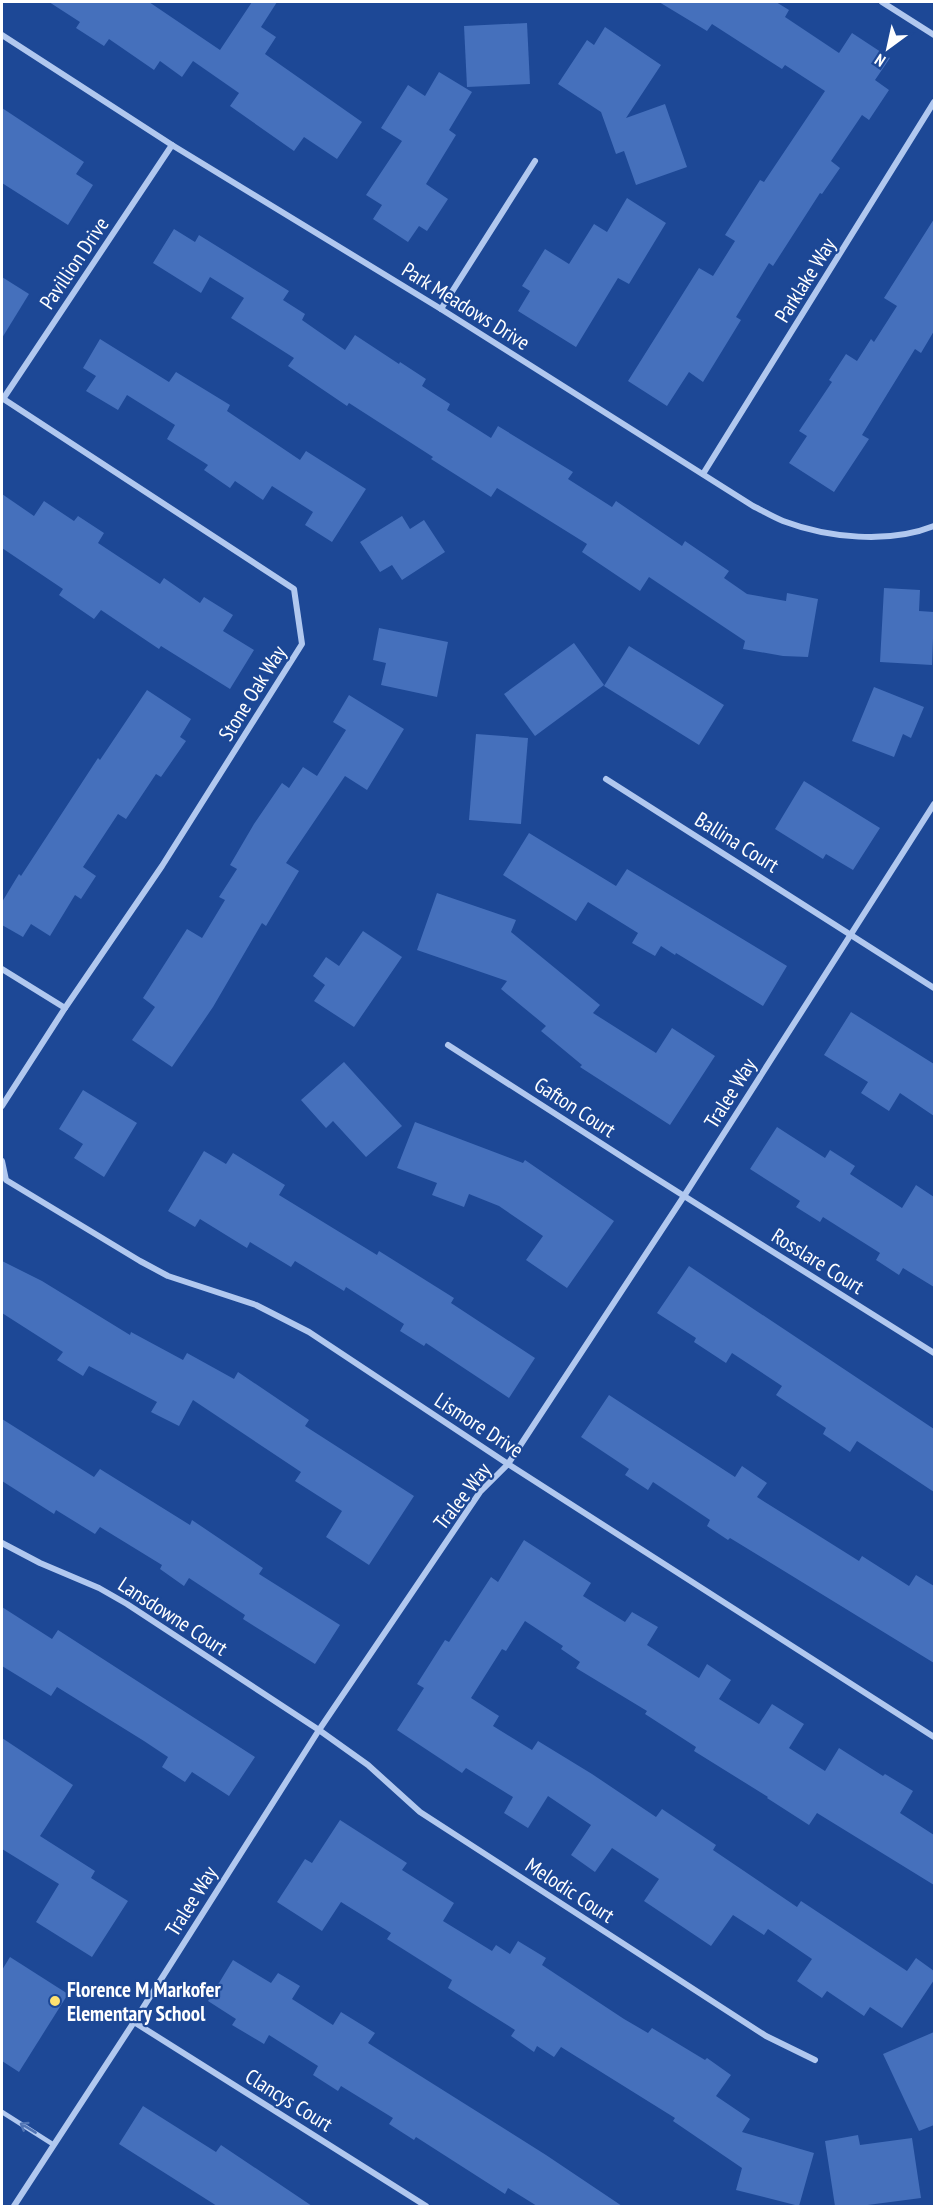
<svg xmlns="http://www.w3.org/2000/svg" width="936" height="2208" font-family="'PT Sans Narrow',sans-serif">
<style>
.building{fill:#4570bc}
.lines{fill:none;stroke-linecap:round;stroke-linejoin:round}
.lane{stroke:#b1c8ef;stroke-width:4.5}
.street{stroke:#b1c8ef;stroke-width:6}
.oneway{stroke:#5175b5}
.poi-dot{fill:#fee170;stroke:#1d4896;stroke-width:2}
.labels{text-anchor:middle;dominant-baseline:central;stroke-width:4.5;stroke-linejoin:round;paint-order:stroke}
.street-label{font-size:21px;fill:#fff;stroke:#1d4896}
.poi-label{font-size:21px;font-weight:bold;fill:#fff;stroke:#1d4896;text-anchor:start}
</style>
<rect width="100%" height="100%" fill="#1d4896"/>
<g class="building">
<path d="M49,2h100l71,48 32,-48h25l-16,25 15,10 -11,17 97,68 -25,37 -33,-22 -10,14 -64,-45 9,-13 -46,-32 -11,16 -22,-16 -6,9 -45,-31 -5,7 -28,-18 4,-6z"/>
<path d="M659,2h117l13,8 -4,7 54,36 13,-20 38,25 -15,22 14,10 -20,30 -7,-5 -31,46 9,7 -18,26 -2,-1 -47,73 -4,-3 -33,54 5,3 -38,62 -14,-10 -22,34 -39,-25 71,-113 14,8 22,-35 -10,-6 35,-55 4,2 61,-91 -40,-26 -3,4 -70,-45 -5,7z"/>
<path d="M527,23l3,61 -63,3 -3,-61z"/>
<path d="M605,27l56,38 -35,53 39,-14 22,63 -51,18 -12,-34 -8,3 -15,-42 -43,-28 29,-44 7,5z"/>
<path d="M439,72l33,20 -23,38 7,5 -30,49 22,15 -21,32 -8,-5 -11,16 -35,-23 9,-14 -16,-10 36,-54 -21,-13 27,-43 17,11z"/>
<path d="M2,108l82,54 -8,12 17,11 -25,40 -66,-42z"/>
<path d="M627,198l39,25 -37,61 -11,-6 -42,69 -58,-36 12,-20 -8,-5 23,-37 24,15 25,-40 13,8z"/>
<path d="M934,219v112l-13,22 -6,-4 -53,86 7,4 -35,53 -45,-29 18,-27 -8,-5 33,-49 -3,-2 17,-26 11,7 14,-22 3,3 23,-36 -13,-8z"/>
<path d="M174,229l21,13 4,-7 90,56 -6,9 22,14 -3,6 43,30 10,-15 44,29 1,-2 26,17 -4,7 28,18 -3,6 44,28 7,-12 75,46 -5,7 44,28 4,-6 66,45 3,-5 44,30 -5,7 23,16 39,7 1,-8 31,6 -10,58 -25,-1 -40,-7 2,-8 -96,-64 -9,14 -58,-39 5,-8 -90,-56 -6,9 -60,-38 2,-2 -84,-54 -2,3 -59,-40 6,-8 -63,-40 13,-20 -34,-21 -9,16 -48,-30z"/>
<path d="M2,277l27,17 -27,44z"/>
<path d="M100,339l69,43 7,-10 54,33 -3,6 73,49 6,-9 60,38 -34,53 -27,-17 8,-13 -41,-26 -9,14 -28,-19 -5,7 -26,-18 4,-5 -41,-26 8,-14 -48,-30 -9,15 -32,-19 10,-15 -13,-8z"/>
<path d="M2,494l32,22 10,-15 30,20 4,-5 26,17 -6,10 62,41 4,-6 36,25 4,-6 29,18 -10,16 31,19 -24,39 -69,-43 -2,3 -58,-39 -7,9 -35,-24 4,-6 -61,-41z"/>
<path d="M402,516l8,13 14,-9 21,32 -43,28 -10,-15 -12,7 -20,-30z"/>
<path d="M884,588l36,2 -1,21 15,1 -2,53 -52,-3z"/>
<path d="M379,628l69,14 -11,55 -56,-12 5,-22 -13,-3z"/>
<path d="M574,643l30,42 -69,51 -31,-42z"/>
<path d="M629,646l95,59 -25,40 -95,-59z"/>
<path d="M874,687l50,20 -13,31 -8,-4 -9,23 -42,-16z"/>
<path d="M147,690l44,29 -11,18 6,4 -25,36 -5,-3 -30,45 -8,-5 -35,53 13,9 -15,23 -6,-4 -25,41 -19,-12 -8,13 -21,-12v-23l17,-28 2,2 77,-118 2,2z"/>
<path d="M349,695l55,34 -37,61 -22,-14 -59,87 13,8 -33,55 -4,-3 -49,84 -41,60 -40,-27 23,-33 -12,-9 44,-69 15,9 23,-38 -6,-3 18,-28 -7,-4 24,-41 28,-41 7,5 14,-21 14,9 29,-46 -13,-8z"/>
<path d="M476,734l52,4 -7,86 -52,-4z"/>
<path d="M804,781l76,47 -27,42 -27,-16 -3,5 -48,-30z"/>
<path d="M529,833l87,53 11,-17 160,97 -24,40 -87,-53 -1,2 -14,-9 -6,10 -23,-13 6,-10 -50,-31 -12,19 -73,-46z"/>
<path d="M437,893l79,27 -5,12 89,73 -7,8 63,40 16,-25 43,28 -45,69 -90,-58 2,-2 -41,-34 5,-5 -45,-37 6,-8 -90,-31z"/>
<path d="M363,931l39,26 -48,70 -40,-26 11,-16 -12,-9 13,-19 13,9z"/>
<path d="M851,1012l83,52v52l-34,-23 -11,18 -28,-18 7,-11 -44,-27z"/>
<path d="M344,1062l58,64 -36,31 -33,-36 -7,7 -25,-28z"/>
<path d="M83,1090l54,33 -33,54 -30,-19 9,-14 -24,-15z"/>
<path d="M415,1122l108,41 2,-3 89,61 -47,67 -41,-28 17,-24 -44,-30 -30,-12 -5,13 -32,-12 5,-12 -40,-15z"/>
<path d="M777,1127l48,31 5,-8 25,16 -5,8 52,34 14,-23 18,12v90l-31,-19 -4,7 -23,-15 4,-7 -57,-36 -3,5 -24,-15 4,-6 -50,-32z"/>
<path d="M204,1151l22,13 7,-11 52,32 -6,10 98,60 2,-4 75,47 -3,5 84,55 -26,40 -83,-55 -2,3 -24,-15 4,-7 -58,-37 -2,4 -49,-30 -4,6 -41,-25 -3,6 -47,-29 -5,8 -27,-16z"/>
<path d="M2,1261l40,20 88,54 1,-3 52,28 4,-7 47,26 4,-7 71,48 -4,6 109,70 -45,69 -43,-28 16,-26 -47,-30 6,-9 -108,-72 -14,26 -28,-14 6,-10 -68,-36 -6,10 -26,-16 6,-8 -61,-39z"/>
<path d="M689,1266l245,163v63l-77,-51 -7,11 -27,-18 3,-6 -50,-33 6,-9 -50,-33 -6,10 -32,-21 2,-4 -39,-25z"/>
<path d="M609,1395l126,82 7,-11 25,17 -10,14 102,64 3,-5 47,30 7,-11 18,11v77l-204,-125 -2,2 -21,-14 3,-6 -57,-38 -5,8 -23,-15 4,-6 -48,-32z"/>
<path d="M2,1419l92,58 6,-8 90,56 2,-5 71,48 -4,6 81,51 -25,39 -72,-45 2,-4 -56,-37 -5,8 -24,-17 2,-4 -62,-38 -5,7 -39,-24 -2,4 -52,-33z"/>
<path d="M524,1540l67,43 -8,13 42,26 7,-10 26,15 -11,18 52,33 8,-14 24,16 -12,19 40,25 13,-20 32,20 -15,24 36,23 14,-23 44,28 2,-2 28,17 -13,22 34,22v50l-117,-72 -8,12 -42,-27 1,-1 -74,-46 2,-4 -51,-33 2,-3 -71,-43 4,-6 -19,-13 2,-3 -38,-25 -19,30 -4,-2 -31,49 28,18 -6,10 39,24 6,-9 54,33 64,43 6,-8 54,36 -3,5 84,57 4,-6 106,70 9,-13 18,13v9l-32,48 -32,-21 -6,9 -37,-25 -5,7 -25,-17 15,-22 -44,-30 -4,6 -31,-20 -22,31 -67,-45 15,-22 -47,-31 -17,24 -24,-17 20,-30 -43,-29 -20,32 -24,-15 9,-16 -47,-29 -4,5 -65,-43 27,-42 -7,-4 28,-44 4,2 42,-65 7,5z"/>
<path d="M2,1607l50,32 6,-9 197,127 -26,39 -37,-24 -7,10 -23,-15 6,-10 -24,-16 -87,-54 -6,9 -49,-30z"/>
<path d="M2,1738l71,47 -33,51 55,35 -4,7 37,23 -36,56 -56,-35 23,-38 -57,-35z"/>
<path d="M340,1820l67,43 -5,7 52,33 -11,18 49,30 4,-6 14,9 8,-13 28,17 -4,7 82,54 24,14 4,-5 53,32 2,-2 24,17 -15,21 34,23 -8,13 72,21 -15,53 -63,-16 6,-22 -69,-47 2,-3 -114,-71 -7,10 -17,-11 -3,6 -23,-16 4,-6 -67,-42 4,-8 -65,-41 4,-6 -50,-31 -19,29 -45,-29 28,-43 7,4z"/>
<path d="M10,1957l58,37 -49,78 -17,-11v-91z"/>
<path d="M233,1960l38,23 7,-10 22,13 -8,13 41,26 8,-13 34,21 -7,10 178,112 76,51h-85l-29,-18 -3,6 -89,-57 -2,3 -25,-16 4,-6 -52,-32 -3,5 -25,-16 5,-9 -49,-31 -5,9 -32,-19 4,-6 -28,-18z"/>
<path d="M934,2032v93l-15,6 -36,-77z"/>
<path d="M143,2106l73,46 5,-7 91,61h-95l-98,-62z"/>
<path d="M858,2135l2,10 52,-7 9,60 -61,8h-25l-10,-65z"/>
</g>
<g class="lines">
<path class="lane" d="M2,2112l52,33"/>
<g class="street">
<path d="M882,2l52,33"/>
<path d="M2,35l170,110 269,164 312,197c10,5 20,11 30,15 45,17 106,23 151,5"/>
<path d="M441,309l94,-148"/>
<path d="M2,398l292,191 8,55 -140,222 -97,142 -63,98"/>
<path d="M3,399l169,-254"/>
<path d="M703,474l231,-372"/>
<path d="M606,779l328,209"/>
<path d="M2,969l63,39"/>
<path d="M448,1045l190,122 296,186"/>
<path d="M2,1161l4,19 134,81 28,15 88,29 53,27 199,132 426,273"/>
<path d="M2,1543l38,20 59,25 28,16 192,126 49,35 52,47 346,224 49,24"/>
<path d="M134,2022l292,184"/>
<path d="M14,2206l120,-184 185,-292 161,-238 28,-28 176,-268 250,-392"/>
</g>
</g>
<defs><path id="oneway-shaft" d="M-6 0H5M1.5-3L5.5 0L1.5 3" fill="none" stroke-width="1.6" stroke-linecap="round" stroke-linejoin="round" transform="scale(1.5)"/></defs>
<use class="oneway" href="#oneway-shaft" transform="translate(28 2128) rotate(-149)"/>
<circle class="poi-dot" cx="55" cy="2001" r="6"/>
<g class="labels">
<g class="street-label">
<text transform="translate(74 263) rotate(-56)">Pavillion Drive</text>
<text transform="translate(805 280) rotate(-58)">Parklake Way</text>
<text transform="translate(466 306) rotate(32)">Park Meadows Drive</text>
<text transform="translate(252 693) rotate(-58)">Stone Oak Way</text>
<text transform="translate(737 842) rotate(32)">Ballina Court</text>
<text transform="translate(730 1093) rotate(-58)">Tralee Way</text>
<text transform="translate(575 1107) rotate(33)">Gafton Court</text>
<text transform="translate(818 1261) rotate(32)">Rosslare Court</text>
<text transform="translate(479 1425) rotate(33)">Lismore Drive</text>
<text transform="translate(462 1496) rotate(-52)">Tralee Way</text>
<text transform="translate(173 1616) rotate(33)">Lansdowne Court</text>
<text transform="translate(570 1890) rotate(33)">Melodic Court</text>
<text transform="translate(191 1901) rotate(-58)">Tralee Way</text>
<text transform="translate(289 2100) rotate(32)">Clancys Court</text>
</g>
<g class="poi-label">
<text x="67" y="1989">Florence M Markofer<tspan x="67" dy="24">Elementary School</tspan></text>
</g>
</g>
<rect width="936" height="2208" fill="none" stroke="#ffffff" stroke-width="6"/>
<g transform="translate(888 48) rotate(213)" stroke="#1d4896" stroke-width="4.5" paint-order="stroke">
<path d="M0-4.5L10 22L0 15L-10 22Z" fill="#ffffff"/>
<text y="-9" font-size="16" font-weight="bold" text-anchor="middle" fill="#ffffff">N</text>
</g>
</svg>
